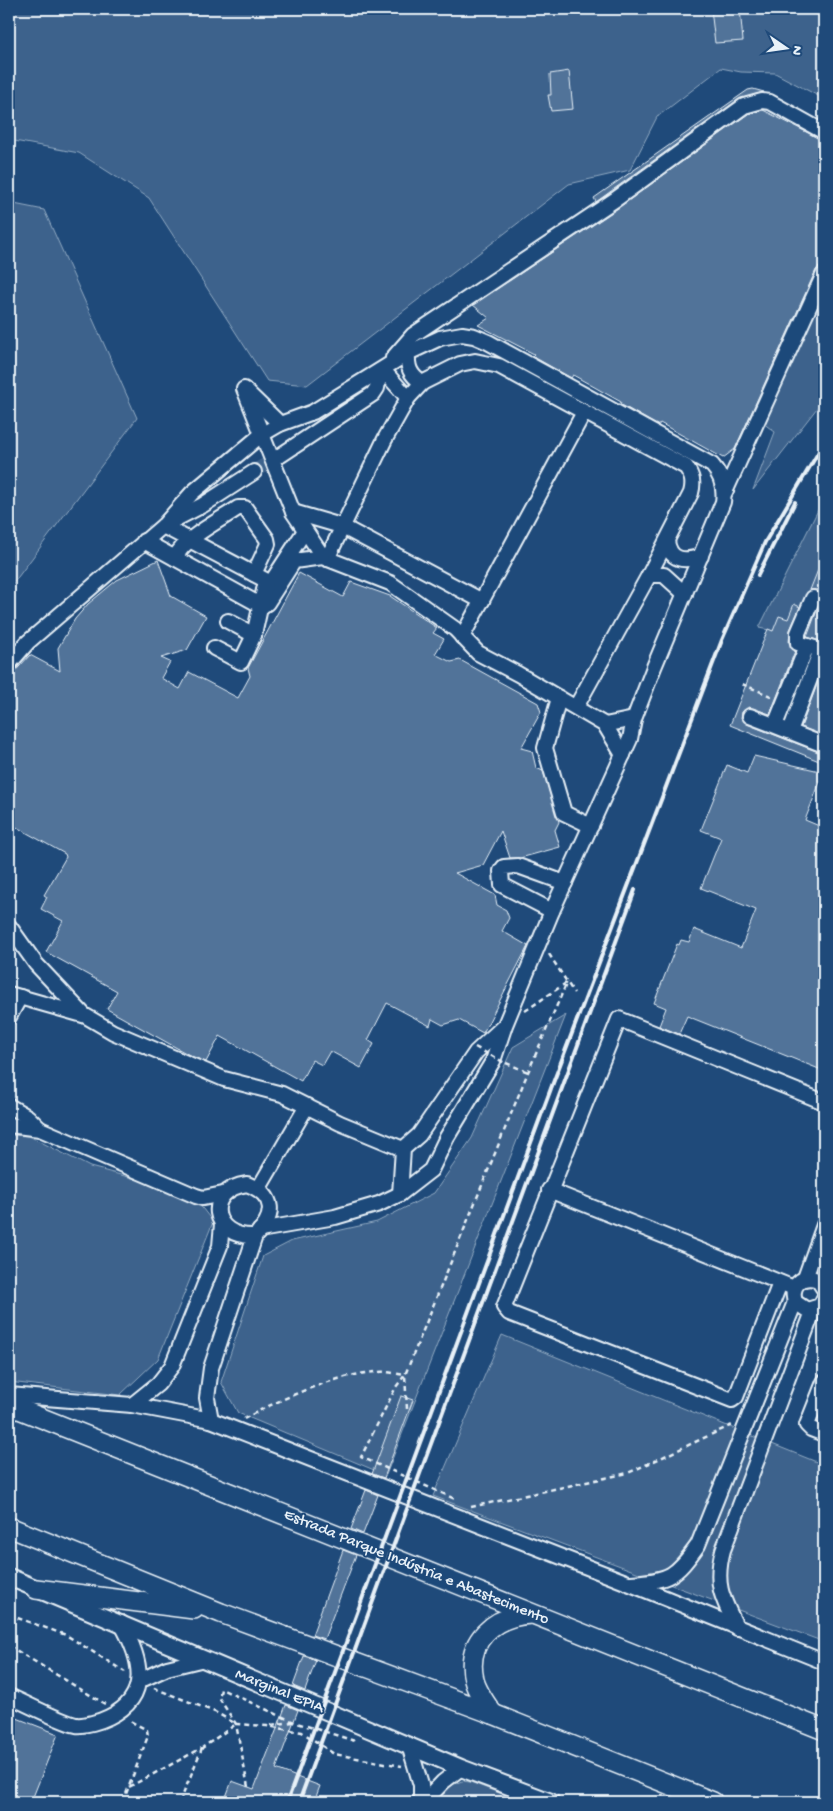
<svg xmlns="http://www.w3.org/2000/svg" width="833" height="1811" font-family="'Gochi Hand',sans-serif">
<style>
.green{fill:#3c628c;stroke:#92aac2}
.building{fill:#517399;stroke:#e8f1f8}
.lines{fill:none;stroke-linecap:round;stroke-linejoin:round}
.minor-tunnel{stroke:#3d638d;stroke-width:14;stroke-dasharray:14 7;stroke-linecap:butt}
.minor-casing{stroke:#e8f1f8;stroke-width:18}
.major-casing{stroke:#e8f1f8;stroke-width:20}
.highway-casing{stroke:#e8f1f8;stroke-width:22}
.path{stroke:#e8f1f8;stroke-width:2.5;stroke-dasharray:5 4;stroke-linecap:butt}
.minor{stroke:#1f4a7a;stroke-width:14}
.major{stroke:#1f4a7a;stroke-width:16}
.highway{stroke:#1f4a7a;stroke-width:19}
.rail{stroke:#e8f1f8;stroke-width:4}
.path-bridge{stroke:#e8f1f8;stroke-width:2.5;stroke-dasharray:5 4;stroke-linecap:butt}
.labels{text-anchor:middle;dominant-baseline:central;stroke-width:4;stroke-linejoin:round;paint-order:stroke}
.street-label{font-size:16px;fill:#e8f1f8;stroke:#1f4a7a}
</style>
<rect width="100%" height="100%" fill="#1f4a7a"/>
<filter id="ink" filterUnits="userSpaceOnUse"><feTurbulence type="fractalNoise" baseFrequency=".02" numOctaves="2"/><feDisplacementMap in="SourceGraphic" scale="10" xChannelSelector="R" yChannelSelector="G"/><feConvolveMatrix kernelMatrix="1 2 1 2 8 2 1 2 1" color-interpolation-filters="sRGB"/></filter>
<g filter="url(#ink)">
<g class="green">
<path d="M9,9h815v90l-49,-26 -34,-1 -20,-4 -64,49 -27,53 -61,14 -262,201 -40,-4 -118,-183 -70,-45 -70,-13z"/>
<path d="M9,203l35,7 93,208 -128,171z"/>
<path d="M824,268v131l-71,91 22,-58 -12,-9z"/>
<path d="M824,498v66l-5,5 -16,42 -9,-2 -6,14 -14,8 -15,-3z"/>
<path d="M566,1015l-180,460 -148,-62 -17,-31 42,-126 29,-15 85,-19 57,-29 38,-55 41,-91z"/>
<path d="M9,1135l20,1 61,31 50,13 59,24 14,18 -55,137 -38,36 -111,-13z"/>
<path d="M502,1335l322,130v177l-391,-146z"/>
<path d="M462,1781l8,1 53,20h-86l10,-15z"/>
</g>
<g class="building">
<path d="M711,9h29l3,32 -28,2z"/>
<path d="M569,71l4,38 -22,2 -3,-16h3l-1,-21z"/>
<path d="M753,89l11,3 -25,7 -143,103 -2,-4 154,-108z"/>
<path d="M763,110l61,31v124l-8,5 -81,179 -12,9 -63,-35 -2,3 -38,-22 1,-2 -48,-27 -2,3 -39,-22 2,-2 -56,-29 11,-7 -16,-13 148,-99 127,-92z"/>
<path d="M824,555v87l-17,-5 15,-40 -5,-7h-7z"/>
<path d="M158,560l13,36 35,20 -19,34 -26,8 9,4 -9,16 19,11 9,-17 49,26 12,-22 -2,-8 51,-95 44,24 8,-15 39,14 47,32 -4,5 11,6 -9,15 16,8 9,-2 78,43 3,9 -20,36 11,3 4,17 7,3 16,51 -4,8 5,17 -40,11h-10l-9,-27 -18,34 -28,8 40,22 2,10 9,5 3,8 -7,13 26,15 -45,87 -24,-13 -16,5 -11,-6 -2,7 -43,-23 -19,37 6,4 -13,24 -31,-17 -8,14 -10,-5 -11,21 -81,-45 -14,26 -13,-5 -86,-48 10,-18 -71,-39 17,-31 -22,-12 6,-12 -3,-2 22,-38 -1,-3 -56,-31v-145l21,-23 30,16 -2,-23 17,-29 13,-15 29,-24z"/>
<path d="M794,604l6,3 -10,23 -1,13 6,8 -25,63 -21,-7 -7,5 -1,6 6,6 77,30v9l-94,-38 38,-96 5,2 6,-15 9,3z"/>
<path d="M824,666v70l-23,-9z"/>
<path d="M754,756l70,16 -19,48 19,8v243l-137,-55 -8,18 -20,-8 7,-18 -12,-5 23,-59 2,1 2,-5 8,2 5,-13 47,19 15,-38 -55,-22 20,-50 -20,-8 26,-65 20,8z"/>
<path d="M401,1396l12,4 -29,78 -12,-4z"/>
<path d="M366,1490l12,5 -15,39 -12,-5z"/>
<path d="M343,1550l13,5 -32,84 -12,-4z"/>
<path d="M304,1656l12,4 -11,31 -12,-5z"/>
<path d="M286,1705l12,5 -22,59 44,17 -6,16h-90l8,-21 22,8z"/>
<path d="M9,1715l49,19 -27,68h-22z"/>
</g>
<g class="lines">
<path class="minor-tunnel" d="M254,472l27,-17"/>
<defs>
<g id="minor">
<path d="M408,353c-1,14 2,22 14,30"/>
<path d="M393,358l20,-23 203,-136 128,-93 18,-5 8,1 54,30"/>
<path d="M383,370l25,28"/>
<path d="M244,389l49,123 30,45 67,26 65,46 23,24 40,21 87,51 18,30"/>
<path d="M246,391l34,33"/>
<path d="M281,455l92,-61 4,-6 3,-17"/>
<path d="M725,492l99,-218"/>
<path d="M293,512l48,14 141,75"/>
<path d="M170,522l33,-17 51,-33"/>
<path d="M163,526l106,56 3,-1 32,-49"/>
<path d="M144,541l118,65"/>
<path d="M667,541c3,20 17,21 34,15"/>
<path d="M175,558c9,-20 44,-37 63,-50h7l22,31 1,5 -14,30"/>
<path d="M327,559l58,-120 23,-41 14,-15 38,-19 15,-3 24,5 187,101c6,9 8,15 5,26l-42,82 -73,132"/>
<path d="M649,575h15l21,19"/>
<path d="M262,606l5,-3 27,-42 29,-4"/>
<path d="M228,621l26,14"/>
<path d="M462,637l121,-223"/>
<path d="M214,648l27,14 13,-27 12,-54"/>
<path d="M9,664l19,-22 136,-117 28,-32 69,-58 19,-11 33,-12 95,-59 32,-15 22,-4 12,2 14,6 224,123c9,10 13,23 11,37l-69,165 -20,52 -4,20 -78,172 -47,114 -12,36 -46,76 -16,33 -31,24 -21,10 -44,13 -75,13"/>
<path d="M559,698l-14,50 19,65 27,13"/>
<path d="M750,716l74,29"/>
<path d="M605,725l29,-6"/>
<path d="M775,725l32,-79"/>
<path d="M790,731l31,-81 -23,-7v-10l15,-35"/>
<path d="M552,911l-50,-26 -1,-14 3,-4 14,-1 47,17"/>
<path d="M9,926l27,38 48,51 29,17 111,47 58,15 58,29 63,26"/>
<path d="M9,994l74,21"/>
<path d="M9,1017l11,-20"/>
<path d="M9,1106l19,11 12,12 156,67 7,2 20,-4"/>
<path d="M9,1125l31,4"/>
<path d="M247,1184c29,11 29,32 8,52 -45,2 -51,-46 -8,-52z"/>
<path d="M259,1188l48,-82"/>
<path d="M549,1190l245,98"/>
<path d="M400,1194l3,-45 16,-14 57,-83 27,-25"/>
<path d="M805,1278l19,-53"/>
<path d="M780,1283l-44,114 -4,3 -223,-87 -5,-6 115,-288 205,83"/>
<path d="M824,1289l-6,-9c-17,-6 -28,6 -23,22l12,8 13,-4 4,-8"/>
<path d="M824,1382l-17,43 4,4 13,5"/>
<path d="M9,1395l123,10 79,15 417,163 196,79"/>
<path d="M132,1405l26,-21 14,-18 48,-120 2,-22"/>
<path d="M211,1420l-4,-22 4,-30 44,-132"/>
<path d="M631,1583c39,-3 44,-6 67,-38l97,-243"/>
<path d="M737,1628c-15,-30 -23,-44 -14,-78l91,-241"/>
<path d="M139,1681l28,-13 33,-8"/>
<path d="M9,1696c16,7 52,26 67,29 9,1 25,-4 33,-8 43,-21 32,-59 12,-94"/>
<path d="M409,1745l12,40v17"/>
<path d="M424,1802l19,-20 18,-14"/>
</g>
<path id="major" d="M9,1577l452,191 90,34"/>
<g id="highway">
<path d="M9,1405l815,325"/>
<path d="M9,1527l212,86 272,101 220,88"/>
<path d="M36,1589l158,20"/>
<path d="M493,1714c-7,-10 -16,-22 -19,-34 -9,-40 20,-64 57,-66"/>
</g>
</defs>
<use href="#minor" class="minor-casing"/>
<use href="#major" class="major-casing"/>
<use href="#highway" class="highway-casing"/>
<g class="path">
<path d="M742,684l31,13"/>
<path d="M549,954l25,39"/>
<path d="M525,1011l41,-28"/>
<path d="M506,1063l22,9"/>
<path d="M407,1409l-2,-34 123,-303 39,-90"/>
<path d="M244,1419c33,-19 95,-46 134,-47 9,-1 19,2 27,3l-9,12 -35,70 94,42"/>
<path d="M471,1507l157,-34 104,-48"/>
<path d="M9,1615l57,20 59,37"/>
<path d="M9,1646l96,58"/>
<path d="M154,1688l61,24 21,12 31,2 35,6 32,22 68,12"/>
<path d="M271,1725l22,-3"/>
<path d="M129,1787l73,-39 34,-24"/>
<path d="M248,1787l-12,-63 -17,-26 2,-9 73,33 64,20"/>
<path d="M123,1802l25,-66 -1,-6 -19,-10"/>
<path d="M180,1802l22,-54"/>
</g>
<use href="#minor" class="minor"/>
<use href="#major" class="major"/>
<use href="#highway" class="highway"/>
<g class="rail">
<path d="M758,575l37,-73"/>
<path d="M287,1802l266,-719 169,-443 43,-98 59,-99"/>
<path d="M299,1802l336,-912"/>
</g>
<path class="path-bridge" d="M475,1047l30,16"/>
</g>
</g>
<g class="labels">
<g class="street-label">
<text transform="translate(416 1568) rotate(22)">Estrada Parque Indústria e Abastecimento</text>
<text transform="translate(279 1692) rotate(22)">Marginal EPIA</text>
</g>
</g>
<rect width="833" height="1811" fill="none" stroke="#1f4a7a" stroke-width="30"/>
<rect x="15" y="15" width="803" height="1781" fill="none" stroke="#e8f1f8" stroke-width="2" filter="url(#ink)"/>
<g transform="translate(786 48) rotate(103)" stroke="#1f4a7a" stroke-width="4" paint-order="stroke">
<path d="M0-4L9 19L0 12L-9 19Z" fill="#e8f1f8"/>
<text y="-8" font-size="14" font-weight="bold" text-anchor="middle" fill="#e8f1f8">N</text>
</g>
</svg>
